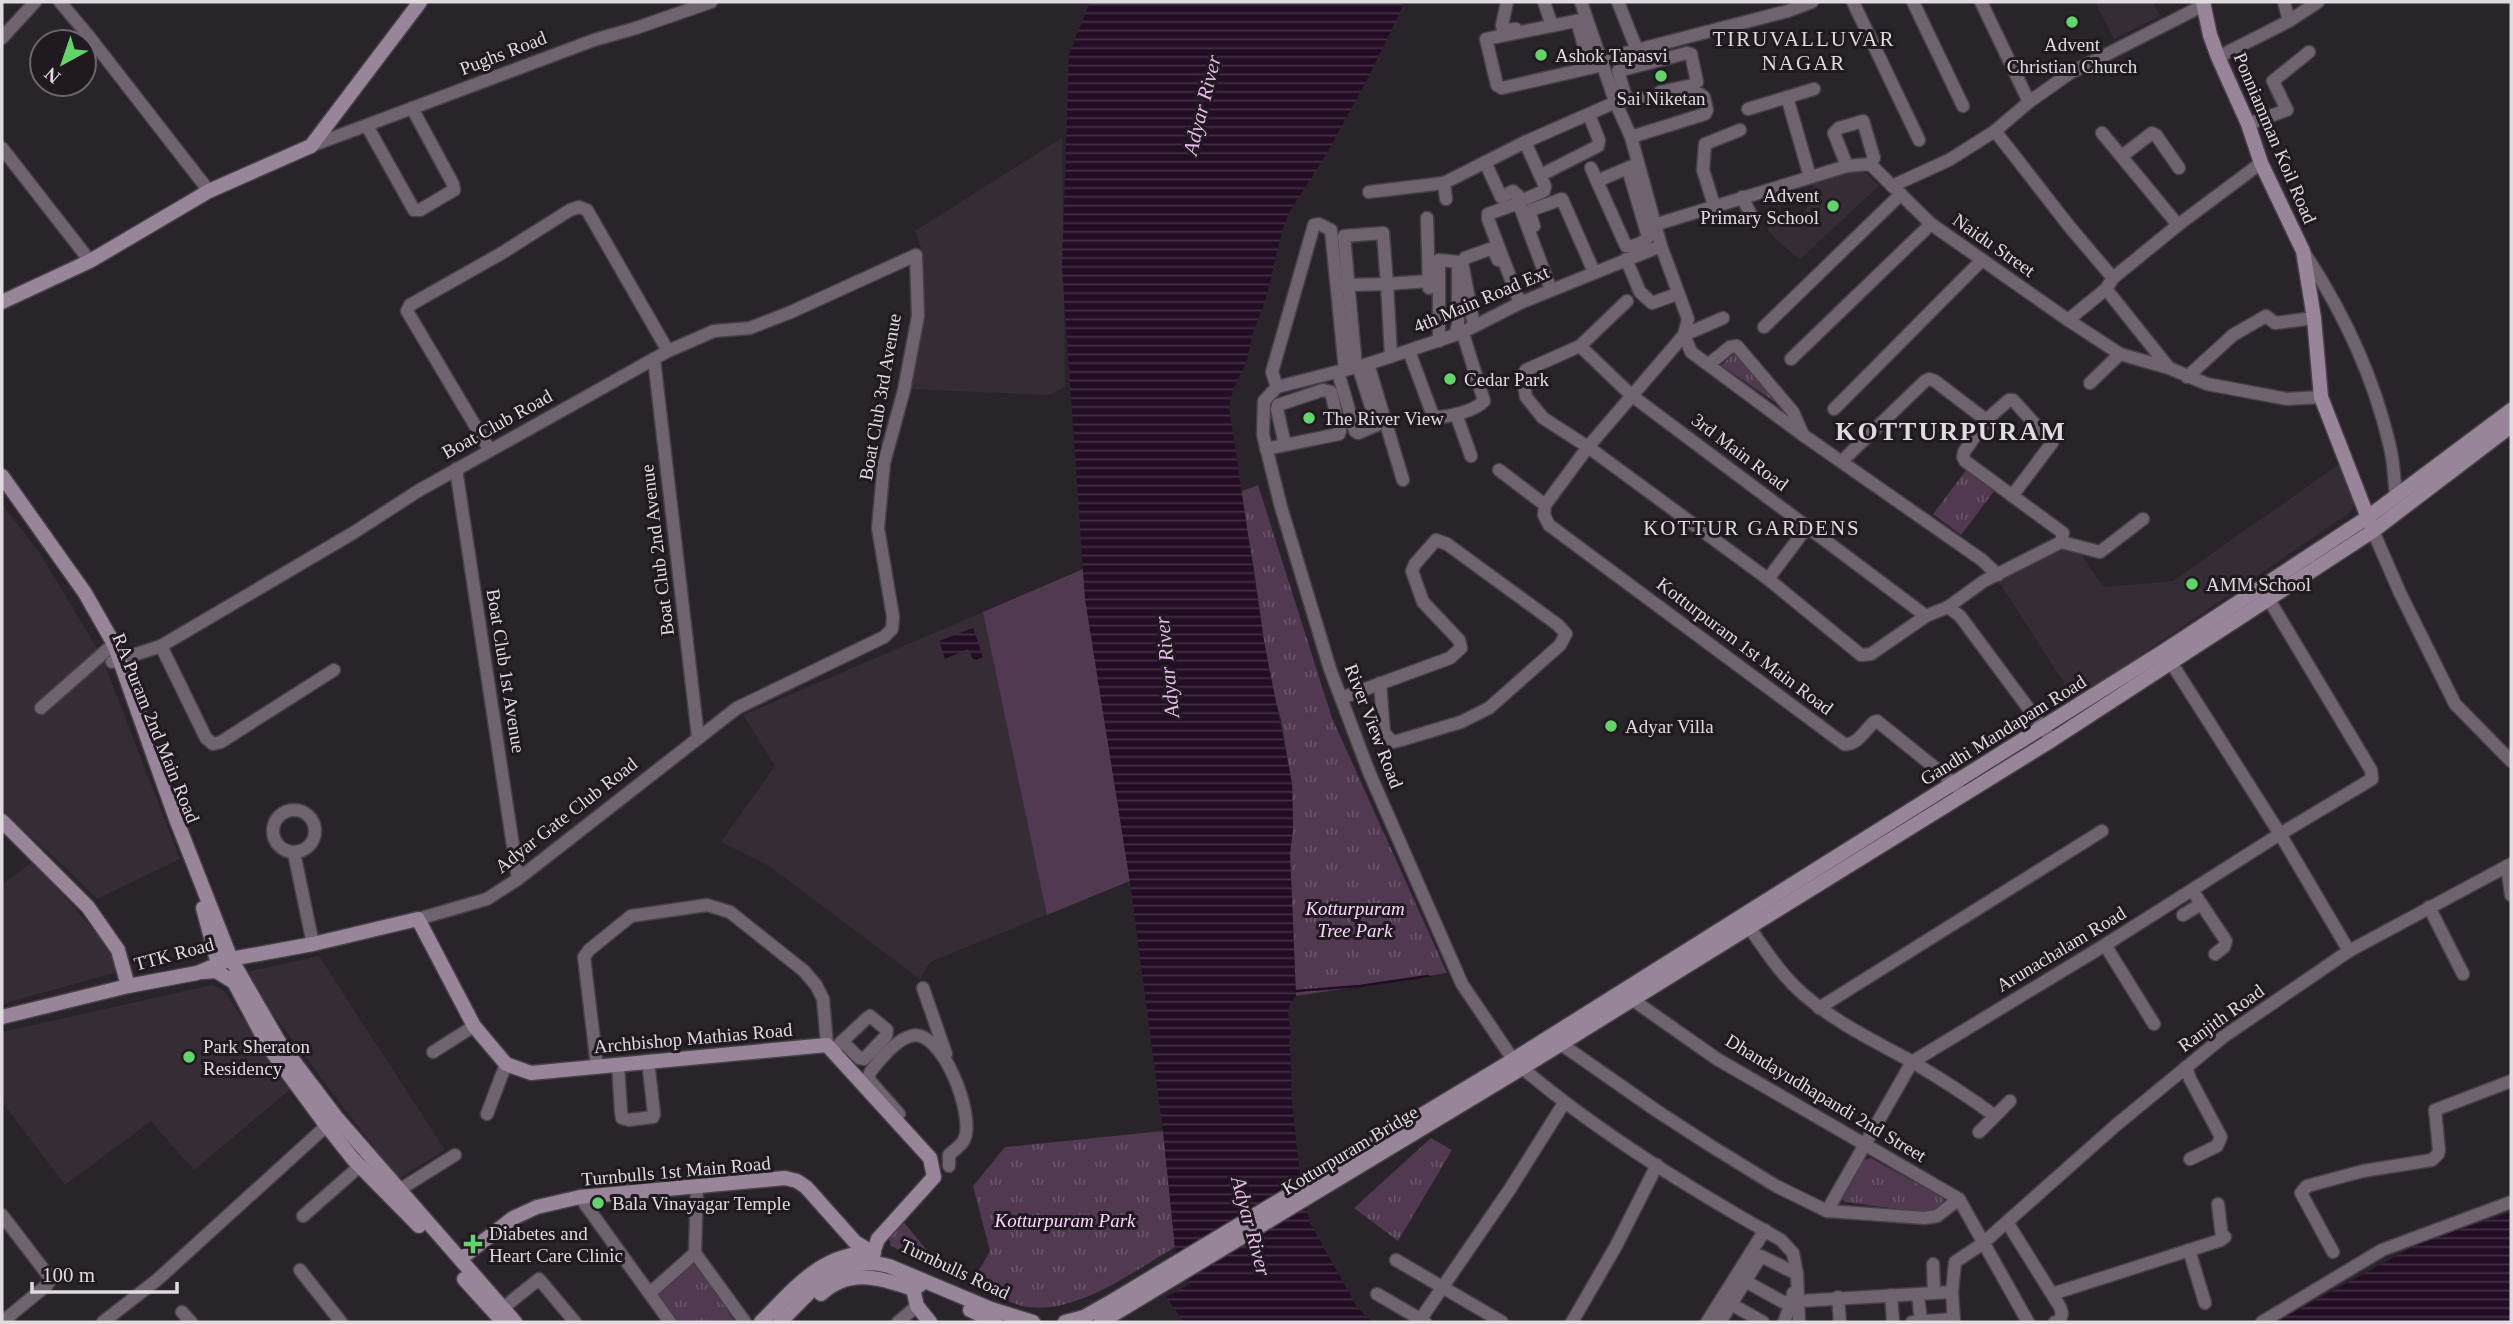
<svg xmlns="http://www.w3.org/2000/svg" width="2513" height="1324" font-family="Georgia,serif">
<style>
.built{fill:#362c36}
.green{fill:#503951}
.park{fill:url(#park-tufts)}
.water{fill:url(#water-rules)}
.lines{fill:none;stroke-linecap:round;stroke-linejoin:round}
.stream{stroke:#230d25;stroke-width:2.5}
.street-casing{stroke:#464047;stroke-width:15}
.secondary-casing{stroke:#464047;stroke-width:17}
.street{stroke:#6f6370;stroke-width:12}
.secondary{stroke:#99859a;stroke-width:14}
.poi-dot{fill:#61d56a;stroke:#201920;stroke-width:2.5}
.labels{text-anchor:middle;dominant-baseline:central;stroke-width:6;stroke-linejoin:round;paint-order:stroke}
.poi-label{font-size:19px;fill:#dfdbdf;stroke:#201920;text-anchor:start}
.street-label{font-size:19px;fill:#dfdbdf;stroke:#201920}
.park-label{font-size:19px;font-style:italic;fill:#fdd5fe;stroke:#201920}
.neighbourhood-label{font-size:21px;letter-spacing:2px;fill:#dfdbdf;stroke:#201920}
.water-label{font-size:21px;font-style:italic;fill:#e8b8ea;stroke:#201920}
.district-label{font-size:26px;font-weight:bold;letter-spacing:2px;fill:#dfdbdf;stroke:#201920}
</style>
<defs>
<pattern id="park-tufts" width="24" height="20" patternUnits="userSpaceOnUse" patternTransform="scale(1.75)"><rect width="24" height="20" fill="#503951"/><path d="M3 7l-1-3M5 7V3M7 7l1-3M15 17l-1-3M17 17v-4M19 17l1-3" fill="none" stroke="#69556a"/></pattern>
<pattern id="water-rules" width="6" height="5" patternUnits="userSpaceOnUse" patternTransform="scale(1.75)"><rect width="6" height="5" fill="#230d25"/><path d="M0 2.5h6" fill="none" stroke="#423044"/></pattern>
</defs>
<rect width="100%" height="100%" fill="#29232a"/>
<g class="built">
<path d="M2095,2h58l7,14 -46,23z"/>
<path d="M1062,138l3,249 -16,8 -139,-6 13,-71 -1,-67 -7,-20z"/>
<path d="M1859,167l20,19 -79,73 -24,-19 -9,-12 35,-13 13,-19 -3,-13z"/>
<path d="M2341,463l12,38v7l-4,5 -274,187 -78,-121 77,-35 29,43 70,-6z"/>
<path d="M2,504l39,51 60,100 79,204 -83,40 -30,-30 -65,-58z"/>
<path d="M1088,567l49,311 -207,84 -10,17 -151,-113 -48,-24 54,-76 -32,-51z"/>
<path d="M33,861l86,98 -5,14 -112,31v-119z"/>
<path d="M319,956l126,194 -47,29 -156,-206z"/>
<path d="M212,985l12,6 68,97 -98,82 -43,-49 -86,64 -63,-83v-70z"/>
</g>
<path class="green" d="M1088,567l49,311 -90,37 -64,-303z"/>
<g class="park">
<path d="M1737,351l42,54 -58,-40z"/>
<path d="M1967,469l28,21 -34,45 -28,-21z"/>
<path d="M1258,485l74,233 115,255 -151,23 -6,-142 3,-26 -1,-44 -11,-64 -12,-44 -16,-114 -13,-70z"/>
<path d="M1163,1131l12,116c-41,24 -97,67 -148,60 -15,-2 -40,-17 -55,-24l18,-32 -17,-65 32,-39z"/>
<path d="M1431,1138l21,12 -54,91 -44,-33z"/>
<path d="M1871,1158l72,40 2,4 -18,11 -82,-11 -4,-4 22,-38z"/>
<path d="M901,1219l44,53 -54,-26 -4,-13z"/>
<path d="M694,1260l41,62h-59l-19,-27z"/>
</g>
<g class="water">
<path d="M1090,2h315l-36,74 -42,77 -37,58 -8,20 -16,67 -14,38 -5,25 -13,26 -5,19 34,230 29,148 1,44 -3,26 6,142 -6,7 -2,11 3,18 -2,8 2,25v28l8,74 10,54 48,86 15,15h-188l-18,-25 24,-13 -15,-37 -12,-116 -32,-242 -46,-290 -23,-331 7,-214z"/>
<path d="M973,628l10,29 -9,4 -6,-12 -23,10 -6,-18z"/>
<path d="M2511,1212v110h-235l142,-78z"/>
</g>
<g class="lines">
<path class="stream" d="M1296,991l64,-5 68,-10"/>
<defs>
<g id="street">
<path d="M60,2l27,32 122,157"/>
<path d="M1507,2l-5,23 1,5 13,-1"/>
<path d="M1544,2l6,18"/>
<path d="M1581,2l34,99 16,36 30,109 27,73 -4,16 7,17 112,83 179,125 16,15"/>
<path d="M1618,2l19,48"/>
<path d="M1853,2l66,138"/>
<path d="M1913,2l50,104"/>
<path d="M1981,2l48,100"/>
<path d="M2284,2l5,19"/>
<path d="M1586,19l-100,20 11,46 5,3 101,-23"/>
<path d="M1577,21l13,47"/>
<path d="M2,38l33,-36"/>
<path d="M2218,57l71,-36 29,-19"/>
<path d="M1602,59l186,-48 24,-9"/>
<path d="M1787,97l23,80"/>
<path d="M1626,98l-8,-27 69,-18 4,1 6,28 -4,3 -33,7"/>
<path d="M1748,109l66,-20"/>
<path d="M2248,124l39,-14 -14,-29 36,-29"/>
<path d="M367,126l47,84h6l34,-20 -1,-6 -41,-76"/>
<path d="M1995,131l74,95 44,52 -7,11 63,79"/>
<path d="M2102,133l76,92"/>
<path d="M1525,142l14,31 4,1 55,-28 1,-6 -10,-25"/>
<path d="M311,146l283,-106 42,-12 75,-26"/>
<path d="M2,148l88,113"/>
<path d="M2122,156l30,-23 4,2 23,33"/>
<path d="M1485,162l16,35 12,-6 10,9 21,-9 1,-5 -6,-13"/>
<path d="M1847,166l-13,-33 5,-5 24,-7 11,37 -4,6"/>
<path d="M1591,168l35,78c7,1 18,-3 22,-9l-20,-68"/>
<path d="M1597,181l38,-16"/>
<path d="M1444,183l2,16"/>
<path d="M1892,186l57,-26 46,-29 34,-29 41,-29 134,-68"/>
<path d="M1369,192l75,-9 81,-41 91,-40 31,-4 53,-4 4,3 3,13 -2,4 -74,23"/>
<path d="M1742,197l10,20"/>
<path d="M1714,205l-11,-35 2,-26 35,-14"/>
<path d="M1427,218l2,70"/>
<path d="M1654,225l193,-59 23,-2 61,60 137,96 52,34 49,14 38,16 80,15 34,-2"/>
<path d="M1534,226l-4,-12 1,-4 31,-11 32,73"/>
<path d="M2305,254c38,58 68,121 84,189 5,17 5,36 7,54"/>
<path d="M1626,259l14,33 12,11 25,-9"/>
<path d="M2113,278l65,-53 83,-62"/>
<path d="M1347,285l40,-1 4,72"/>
<path d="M1627,301l-47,45 -54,24 -3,6 3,21 17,21 45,29 180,132 93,76 10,-1 55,-38 22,-9 36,-26 77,-39 2,-9 -98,-72 -2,-4 1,-5 22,-32 -51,-39 -6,-2 -4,2 -83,80"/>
<path d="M1520,303l-32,-84v-5l28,-10 4,3 31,83"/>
<path d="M2068,320l38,-31"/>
<path d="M1474,326l-12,-64 3,-4 25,-9 4,2 4,9"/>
<path d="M1764,327l137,-133"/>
<path d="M1439,341v-81l19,2v61l-2,11"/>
<path d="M1580,346l51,49 295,221"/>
<path d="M1409,351l23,62 4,4c13,0 39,-6 48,-16l-20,-64 -3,-4"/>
<path d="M654,359l44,378"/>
<path d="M1791,359l140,-135"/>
<path d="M1368,364l35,116"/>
<path d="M1709,364l21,-17 7,-1 56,66 10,23"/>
<path d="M1356,367l-12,-131 39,-3 4,51 42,-3"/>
<path d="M1338,372l17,59 3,2 19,-8 -19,-59"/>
<path d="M2187,377l46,-42 33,-19 9,7 39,-5"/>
<path d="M2090,383l30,-29"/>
<path d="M1277,387l-5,-15 42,-147 5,-1 12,6 14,140"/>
<path d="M1834,409l148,-149"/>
<path d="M1456,414l15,42"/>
<path d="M1986,420l23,-20h4l39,43 -40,53"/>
<path d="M489,449l-82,-138 3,-6 92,-52 68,-43 9,-3 8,3 81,141"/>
<path d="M1266,449l73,-15 1,-3 -9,-39 -8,-2 -45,15 -1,4 8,36"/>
<path d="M456,469l62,410"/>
<path d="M1499,470l46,35"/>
<path d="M1545,505l-1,10 5,10 295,219c13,2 21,-14 30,-22l3,-1 77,62 5,8"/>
<path d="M1545,505l43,-58 96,-112 39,-17"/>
<path d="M2373,531l27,62 55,111 56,57"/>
<path d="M2061,542l39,10 43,-33"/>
<path d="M1768,579l39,-52"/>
<path d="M1948,607l12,9 92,124"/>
<path d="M161,646l45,92 7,6 8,-2 113,-72"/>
<path d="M2167,656l113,178 69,117"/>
<path d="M112,662l49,-16 192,-113 65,-42 250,-140 46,-20 36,-3 41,-16 125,-57 2,61 -14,74 -20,73 -6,65 15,89 -1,12 -8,8 -147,71 -219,171 -31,20 -69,20"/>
<path d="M1341,698l109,-40 11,-10 -2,-8 -36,-38 -11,-31 3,-7 21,-24 11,4 111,81 8,9 -6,11 -71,63 -28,14 -60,18 -8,2 -9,-9 -4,-50"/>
<path d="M41,708l67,-59"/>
<circle cx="294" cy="831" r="21"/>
<path d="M294,853l19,91"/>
<path d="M2507,866l4,29"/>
<path d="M2192,890l34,51 -2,6 -9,7"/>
<path d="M2429,907l34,67"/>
<path d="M2183,915l18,-11"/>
<path d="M1749,927c17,24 32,48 54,67 32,28 69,46 106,66 29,17 59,36 86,56"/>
<path d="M2105,945l49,79"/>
<path d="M923,988l23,66"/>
<path d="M1633,1000l84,59 242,140 69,123"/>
<path d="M1819,1008l283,-177"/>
<path d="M1561,1044l96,67 54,35 65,40 51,25 98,7 12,-2 22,-17"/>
<path d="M832,1051l34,-32 4,-3 17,14 -1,6 -22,23 -5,-1 -17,-17"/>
<path d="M433,1052l41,-26"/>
<path d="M1512,1058l-50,-74 -93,-212 -39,-103 -49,-162 -18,-72 1,-34 13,-14 91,-23 93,-31 59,-30 141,-57"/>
<path d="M618,1064l3,48 1,6 7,2 24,-3 1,-3 -6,-53"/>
<path d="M597,1066l-13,-109 5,-7 42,-34 76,-11 23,7 74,59 12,14 7,14 4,46"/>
<path d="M1521,1067c79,67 170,122 260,173l12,13 4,21 2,48"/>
<path d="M2186,1067l4,12 31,58 -4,9 -27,13"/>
<path d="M869,1080l30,34"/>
<path d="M865,1085c3,-4 3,-9 6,-14 8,-11 26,-32 40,-35 31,-9 65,81 53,104 -3,6 -10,10 -15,15v11"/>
<path d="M487,1114l19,-50"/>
<path d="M1979,1132l31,-31"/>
<path d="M399,1190l56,-35"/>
<path d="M580,1197l90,125"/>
<path d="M1827,1211l85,-149 193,-117 175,-111 92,-55 -1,-9 -103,-172"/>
<path d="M2,1215l49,64 -4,6 -45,37"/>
<path d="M303,1216l57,-50"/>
<path d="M2007,1222l53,85 2,6 -2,7 -5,2"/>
<path d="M2189,1250l16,53"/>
<path d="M2333,1252l-32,-59 6,-7 56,-15 69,-11 6,-6 1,-4 -4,-40 76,-29"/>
<path d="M695,1253l2,-67"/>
<path d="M1396,1260l106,62"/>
<path d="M1933,1264l1,29"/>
<path d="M300,1270l41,52"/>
<path d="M1745,1281l38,21 169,-10"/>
<path d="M650,1293l45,-40 50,69"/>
<path d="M1377,1294l48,28"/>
<path d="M2052,1294l169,-54 4,-3h-3l-4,-33"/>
<path d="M1891,1295l2,27"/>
<path d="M1918,1295l3,27"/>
<path d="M1838,1297l2,25"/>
<path d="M1731,1304l32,18"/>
<path d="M503,1308l36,-29 36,43"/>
<path d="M182,1312l9,10"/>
<path d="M1420,1320l90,-131 54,-86"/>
<path d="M103,1322l54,-42 177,-161"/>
<path d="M898,1322l19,-16"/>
<path d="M1572,1322l44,-76 41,-81"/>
<path d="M1707,1322l58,-92"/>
<path d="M1720,1322l41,-66 36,18"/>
<path d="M1784,1322l8,-22 1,-7"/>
<path d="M1912,1322l42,-3"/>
<path d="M1954,1322l-2,-30 3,-30 27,-18 133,-118 108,-89 126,-86 162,-87"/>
<path d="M2262,1322l120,-72 129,-48"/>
</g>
<g id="secondary">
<path d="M2203,2l7,33 8,22 30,67 13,39 42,88 11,67 7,79 49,126"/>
<path d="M2,302l88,-41 119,-70 102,-45 109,-144"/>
<path d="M2,476l83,117 29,51 62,175 55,140 48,83 57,75 179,205"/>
<path d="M2,821l86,86 30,43 10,36"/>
<path d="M203,908l15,56"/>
<path d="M202,972l14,-1 18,11 34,64 58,79 27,34 66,67"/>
<path d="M2,1017l126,-31 69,-13 34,-14 82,-15 105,-25 56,107 32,38 25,9 296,-28 103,113 4,19 -56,62 -5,14 -18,-11 -49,-55 -9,-6 -12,-3 -205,19 -43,10 -24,11 -45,35"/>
<path d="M464,1279l39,43"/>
<path d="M913,1289l4,17 13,16"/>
<path d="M821,1294c29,-27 58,-16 92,-5l7,-4"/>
<path d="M970,1310l25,12"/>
<path d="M761,1322c33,-33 62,-71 113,-69"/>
<path d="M780,1322c34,-32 57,-70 109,-56l102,43 42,13"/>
<path d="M1065,1322l19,-5 30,-17 389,-234 661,-415 204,-134 143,-107"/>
<path d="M1101,1322l408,-246 543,-336 321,-209 138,-105"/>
</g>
</defs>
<use href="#street" class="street-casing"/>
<use href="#secondary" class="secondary-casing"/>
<use href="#street" class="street"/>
<use href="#secondary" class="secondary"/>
</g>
<g class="poi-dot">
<circle cx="2072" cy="22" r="7"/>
<circle cx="1541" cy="55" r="7"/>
<circle cx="1661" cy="76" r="7"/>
<circle cx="1833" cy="206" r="7"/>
<circle cx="1450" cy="379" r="7"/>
<circle cx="1309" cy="418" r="7"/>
<circle cx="2192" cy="584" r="7"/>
<circle cx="1611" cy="726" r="7"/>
<circle cx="189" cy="1057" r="7"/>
<circle cx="598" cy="1203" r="7"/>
<path d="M469.5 1233.5h7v7h7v7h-7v7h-7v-7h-7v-7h7z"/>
</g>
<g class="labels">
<g class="poi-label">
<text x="2072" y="44" text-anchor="middle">Advent<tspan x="2072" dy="22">Christian Church</tspan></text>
<text x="1555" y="55">Ashok Tapasvi</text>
<text x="1661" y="98" text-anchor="middle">Sai Niketan</text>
<text x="1819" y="195" text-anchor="end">Advent<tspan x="1819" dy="22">Primary School</tspan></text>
<text x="1464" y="379">Cedar Park</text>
<text x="1323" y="418">The River View</text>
<text x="2206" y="584">AMM School</text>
<text x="1625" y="726">Adyar Villa</text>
<text x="203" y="1046">Park Sheraton<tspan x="203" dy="22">Residency</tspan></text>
<text x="612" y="1203">Bala Vinayagar Temple</text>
<text x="489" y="1233">Diabetes and<tspan x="489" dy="22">Heart Care Clinic</tspan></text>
</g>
<g class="street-label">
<text transform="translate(503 53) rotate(-21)">Pughs Road</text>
<text transform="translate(2275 138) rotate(67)">Ponniamman Koil Road</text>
<text transform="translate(1994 245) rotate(35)">Naidu Street</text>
<text transform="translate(1481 299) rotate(-23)">4th Main Road Ext</text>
<text transform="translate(880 397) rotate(-80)">Boat Club 3rd Avenue</text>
<text transform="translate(497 424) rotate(-29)">Boat Club Road</text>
<text transform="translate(1740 452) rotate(37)">3rd Main Road</text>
<text transform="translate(657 550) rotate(-97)">Boat Club 2nd Avenue</text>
<text transform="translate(1745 646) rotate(37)">Kotturpuram 1st Main Road</text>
<text transform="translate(506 671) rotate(81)">Boat Club 1st Avenue</text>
<text transform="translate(1374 726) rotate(69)">River View Road</text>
<text transform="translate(156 728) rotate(68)">RA Puram 2nd Main Road</text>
<text transform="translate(2003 730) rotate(-32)">Gandhi Mandapam Road</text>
<text transform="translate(566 815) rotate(-38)">Adyar Gate Club Road</text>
<text transform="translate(2061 949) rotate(-31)">Arunachalam Road</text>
<text transform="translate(174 954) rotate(-15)">TTK Road</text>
<text transform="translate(2221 1018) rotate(-36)">Ranjith Road</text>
<text transform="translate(693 1038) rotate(-5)">Archbishop Mathias Road</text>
<text transform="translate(1826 1098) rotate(31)">Dhandayudhapandi 2nd Street</text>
<text transform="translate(1350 1150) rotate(-31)">Kotturpuram Bridge</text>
<text transform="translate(676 1171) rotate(-5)">Turnbulls 1st Main Road</text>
<text transform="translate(955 1269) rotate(25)">Turnbulls Road</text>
</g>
<g class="park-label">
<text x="1355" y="908">Kotturpuram<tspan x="1355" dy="22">Tree Park</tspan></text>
<text x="1065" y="1220">Kotturpuram Park</text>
</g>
<g class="neighbourhood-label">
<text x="1804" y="39">TIRUVALLUVAR<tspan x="1804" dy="24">NAGAR</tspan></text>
<text x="1752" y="528">KOTTUR GARDENS</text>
</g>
<g class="water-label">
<text transform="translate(1202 105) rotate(-76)">Adyar River</text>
<text transform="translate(1167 667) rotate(-96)">Adyar River</text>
<text transform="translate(1251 1226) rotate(75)">Adyar River</text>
</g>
<g class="district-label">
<text x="1951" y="431">KOTTURPURAM</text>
</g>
</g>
<rect width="2513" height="1324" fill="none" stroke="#dfdbdf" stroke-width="7"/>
<g transform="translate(63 63) rotate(220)"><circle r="33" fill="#201920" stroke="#6c676c" stroke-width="2"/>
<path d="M0-5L12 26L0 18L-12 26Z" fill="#61d56a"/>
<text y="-10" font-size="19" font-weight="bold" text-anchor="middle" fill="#dfdbdf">N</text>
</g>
<path d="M32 1282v10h145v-10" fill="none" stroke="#dfdbdf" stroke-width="3.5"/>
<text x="42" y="1282" font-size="21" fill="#dfdbdf" stroke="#201920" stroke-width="5" paint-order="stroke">100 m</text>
</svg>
